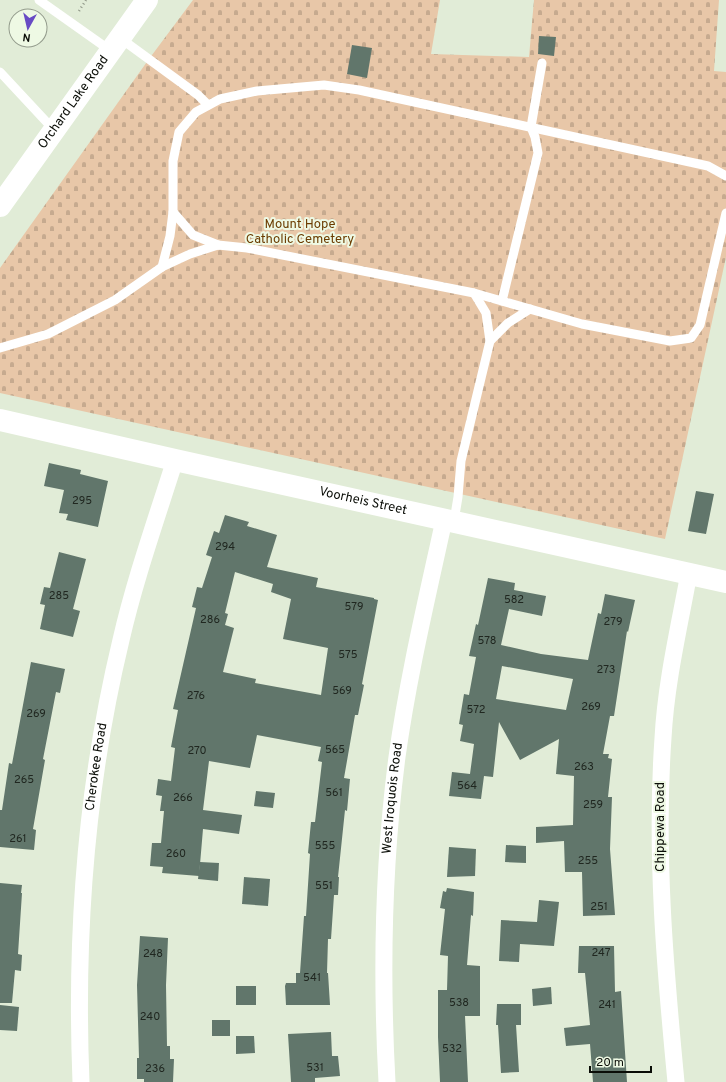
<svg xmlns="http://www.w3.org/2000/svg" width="726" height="1082" font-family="Overpass,sans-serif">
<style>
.cemetery{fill:url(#cemetery-stones)}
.building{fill:#61766b;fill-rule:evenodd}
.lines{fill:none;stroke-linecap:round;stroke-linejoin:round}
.path{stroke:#8f9687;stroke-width:2.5;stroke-dasharray:1 3;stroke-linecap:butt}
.lane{stroke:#fff;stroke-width:9}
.street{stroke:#fff;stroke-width:17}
.secondary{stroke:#fff;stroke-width:22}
.labels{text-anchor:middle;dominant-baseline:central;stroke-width:4;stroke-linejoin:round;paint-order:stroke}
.number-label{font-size:11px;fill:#202720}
.street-label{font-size:13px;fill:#0a0d07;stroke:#eef9e4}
.park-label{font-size:13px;fill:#6b3c00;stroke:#eef9e4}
</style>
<defs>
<pattern id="cemetery-stones" width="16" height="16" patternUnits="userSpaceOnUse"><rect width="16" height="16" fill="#e8c7a8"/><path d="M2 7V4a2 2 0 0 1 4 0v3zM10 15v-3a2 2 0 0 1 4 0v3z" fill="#c6aa8f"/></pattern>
</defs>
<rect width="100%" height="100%" fill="#e1ecd7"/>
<path class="cemetery" d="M193,0h247l-9,54 98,3 5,-57h185l-5,71 12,1v185l-61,282 -665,-146v-125l149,-209z"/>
<g class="building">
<path d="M539,36l17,1 -2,19 -16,-2z"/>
<path d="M352,45l20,3 -5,30 -20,-4z"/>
<path d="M49,463l32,7 -1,4 28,7 -10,46 -32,-7 2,-6 -9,-1 5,-23 -20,-4z"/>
<path d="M696,491l18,3 -8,40 -18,-3z"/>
<path d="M225,515l24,7 -2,4 30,9 -10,32 51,11 -2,9 58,11v1l4,1 -16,84 2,1 -6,30h-3l-11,63 6,1 -3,32 -2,-1 -7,67h1l-1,18h-4l-3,44h-3l-1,34h1l2,32h-44l-1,-19 1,-3h10v-10h4l4,-57h2l4,-62 -2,-1 3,-31h4l7,-60 -4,-1 3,-14 -64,-12 -7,33 -41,-7 -6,49 39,5 -3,19 -36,-5 -4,47 -37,-3 1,-6 -13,-1 2,-23h9l3,-32h-4l2,-15 -6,-1 2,-16 13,2 4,-33 -4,-1 7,-37 -5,-1 23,-101 -4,-1 5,-20 5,1 10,-31 -6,-2 8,-24 5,2zM235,572l38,12 -2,8 20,7 -8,40 45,9 -7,47 -66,-12 1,-4 -33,-7 11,-44 -9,-3 3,-11 -3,-1z"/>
<path d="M59,552l27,7 -13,50 7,2 -7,26 -33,-8 5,-24 -5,-1 4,-17 6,1z"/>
<path d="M488,578l27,5 -1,7 32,6 -4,20 -33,-7 -8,36 40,9 47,6 10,-47 3,1 4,-20 30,6 -7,32 -1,-1 -13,85h-4l-7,38h6l-1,4 4,1 -4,38h4l-2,52 5,66 -32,1 -1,-44h-17l-1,-31 -28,2v-16l37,-2 1,-49 -18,-2 3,-35 -39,21 -21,-38 -6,55 -9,-1 -3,23 -32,-3 3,-24 18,2 4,-30 -14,-3 3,-16 -4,-1 5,-30 5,1 7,-38 -7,-1 7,-32 2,1zM502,666l71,13 -7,31 -70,-11z"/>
<path d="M31,662l34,7 -5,24 -4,-1 -13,67 2,1 -12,69 3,1 -2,20 -34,-3v-37h2l7,-47 3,1z"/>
<path d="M256,791l19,2 -2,15 -19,-2z"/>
<path d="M506,845l20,1v17l-21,-1z"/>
<path d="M449,847l27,2 -1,27 -28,1z"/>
<path d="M200,862l19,1 -1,18 -20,-2z"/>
<path d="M244,877l26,2 -2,27 -26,-2z"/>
<path d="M0,883l22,2 -1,8h1l-4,61 4,1 -1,16 -6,-1 -3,33h-12z"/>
<path d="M447,888l27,4 -1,24 -2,-1 -4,50 13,1v50h-15l3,66h-28l-2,-45v-47h9l1,-34 -8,-1 5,-46 -5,-1 3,-17 3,1z"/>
<path d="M539,900l20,2 -5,44 -34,-2 -1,18 -20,-1 2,-41 36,2z"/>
<path d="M140,936l28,2 -2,47 1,61h3v13h4l-1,23h-29v-3h-7v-21h2l-2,-73z"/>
<path d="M579,946h35l1,46 6,-1 6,91h-34l-3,-38 -24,2 -2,-18 26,-3 -5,-52h-7z"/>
<rect x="236" y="986" width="20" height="19"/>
<path d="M551,987l1,17 -19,2 -1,-17z"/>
<path d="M497,1004h24v21h-5l3,47 -18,1 -3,-48h-2z"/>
<path d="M0,1005l19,2 -2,24 -17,-1z"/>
<rect x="212" y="1020" width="18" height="16"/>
<path d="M331,1032l1,24h6l2,20 -25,2v4h-24l-3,-48z"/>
<path d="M236,1036h18l1,17 -19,1z"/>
</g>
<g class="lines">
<path class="path" d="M79,11l7,-11"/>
<g class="lane">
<path d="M39,0l72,51"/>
<path d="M120,38l78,57 10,10"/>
<path d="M0,72l54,58"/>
<path d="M173,212l20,23 25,10"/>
<path d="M162,267l8,-31 3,-24v-51l6,-29 17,-20 24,-13 37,-8 67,-6 35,5 349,76 18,10"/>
<path d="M502,301l36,-148 -3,-16 -4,-10 11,-64"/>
<path d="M490,341l18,-18 22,-14"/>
<path d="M0,348l48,-14 67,-34 47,-33 28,-13 28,-9 29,3 227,45 108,31 88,17 21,-3 9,-13 26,-112"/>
<path d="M454,521l4,-24 3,-36 29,-120 -4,-28 -12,-20"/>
</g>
<g class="street">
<path id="s1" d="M81,1082c-6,-148 5,-297 40,-442 14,-61 35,-120 54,-180"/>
<path id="s2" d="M387,1082c-6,-109 -4,-217 10,-325 11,-80 30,-159 47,-237"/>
<path d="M676,1082c-11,-114 -21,-230 -13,-344 3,-56 16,-110 26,-165"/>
</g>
<g class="secondary">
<path id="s3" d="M0,206l147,-206"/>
<path id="s4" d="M0,420l175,40 551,122"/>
</g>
</g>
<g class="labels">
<g class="number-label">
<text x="82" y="501">295</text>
<text x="225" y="547">294</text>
<text x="59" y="596">285</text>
<text x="514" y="600">582</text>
<text x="354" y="607">579</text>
<text x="210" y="620">286</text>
<text x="613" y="622">279</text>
<text x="487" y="641">578</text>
<text x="348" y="655">575</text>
<text x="606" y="670">273</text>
<text x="342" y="691">569</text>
<text x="196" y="696">276</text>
<text x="591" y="707">269</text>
<text x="476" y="710">572</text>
<text x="36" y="714">269</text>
<text x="335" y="750">565</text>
<text x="197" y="751">270</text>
<text x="584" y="767">263</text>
<text x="24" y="780">265</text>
<text x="467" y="786">564</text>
<text x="334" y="793">561</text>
<text x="183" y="798">266</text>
<text x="593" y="805">259</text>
<text x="18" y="839">261</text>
<text x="325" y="846">555</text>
<text x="176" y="854">260</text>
<text x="588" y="861">255</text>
<text x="324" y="886">551</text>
<text x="599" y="907">251</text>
<text x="601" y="953">247</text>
<text x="153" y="954">248</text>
<text x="312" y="978">541</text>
<text x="459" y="1003">538</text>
<text x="607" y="1005">241</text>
<text x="150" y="1017">240</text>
<text x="452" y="1049">532</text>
<text x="315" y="1068">531</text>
<text x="155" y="1069">236</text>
</g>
<g class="street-label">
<text stroke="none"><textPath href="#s3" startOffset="127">Orchard Lake Road</textPath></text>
<text stroke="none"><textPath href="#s4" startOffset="372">Voorheis Street</textPath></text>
<text stroke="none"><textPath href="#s1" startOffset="316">Cherokee Road</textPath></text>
<text stroke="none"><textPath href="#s2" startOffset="284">West Iroquois Road</textPath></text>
<text transform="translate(661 827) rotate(-90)">Chippewa Road</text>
</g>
<g class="park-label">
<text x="300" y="225">Mount Hope<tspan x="300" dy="15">Catholic Cemetery</tspan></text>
</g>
</g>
<g transform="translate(28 28) rotate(188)"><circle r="19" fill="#eef9e4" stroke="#939b8c"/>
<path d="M0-3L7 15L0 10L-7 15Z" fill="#684bc4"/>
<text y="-6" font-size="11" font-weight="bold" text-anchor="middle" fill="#0a0d07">N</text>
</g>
<path d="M590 1066v6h61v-6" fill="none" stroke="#0a0d07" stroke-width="2"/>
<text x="596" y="1066" font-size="12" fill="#0a0d07" stroke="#eef9e4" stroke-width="3" paint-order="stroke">20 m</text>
</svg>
